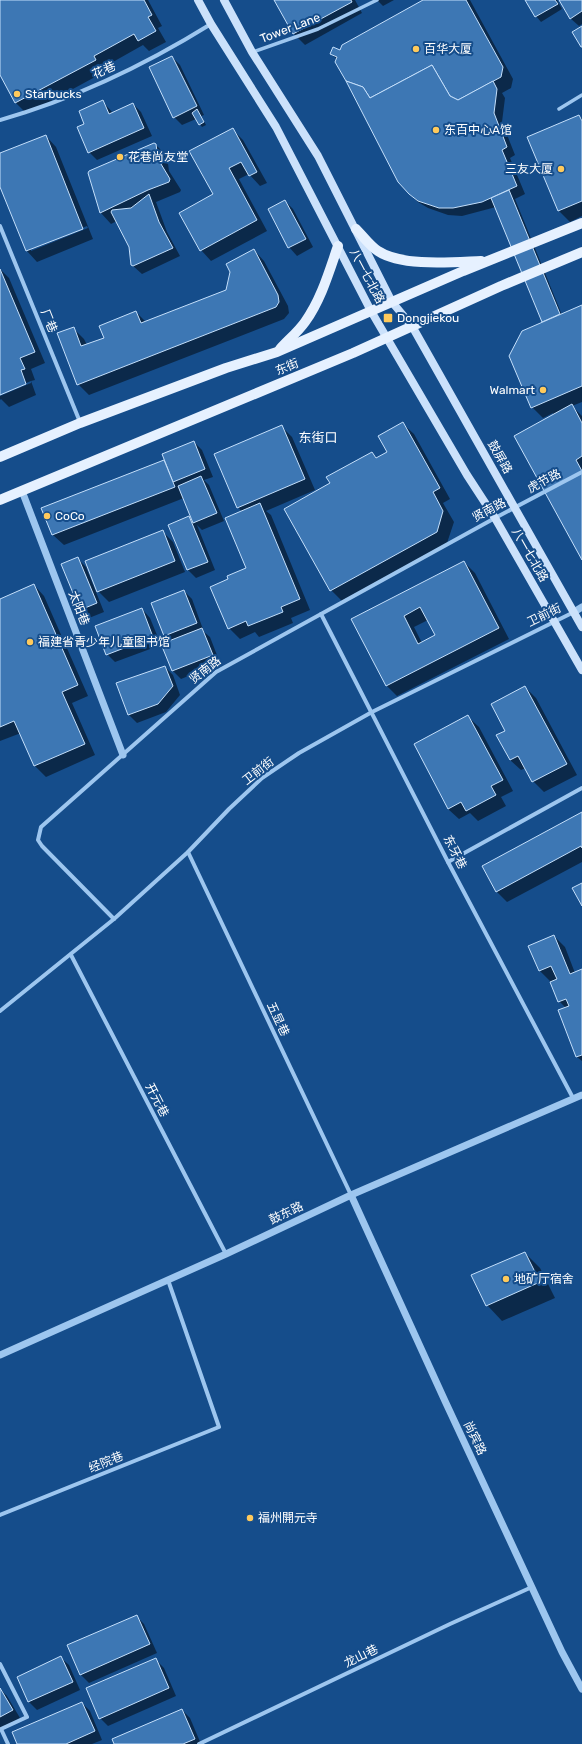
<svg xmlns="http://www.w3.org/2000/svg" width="582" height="1744" font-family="Rubik,'Noto Sans SC',sans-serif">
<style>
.shadow{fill:#0007;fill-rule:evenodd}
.building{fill:#3d77b4;stroke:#c4dffb;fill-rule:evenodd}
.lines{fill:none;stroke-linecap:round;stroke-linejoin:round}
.pedestrian{stroke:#9dc6ef;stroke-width:3.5}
.minor{stroke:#9dc6ef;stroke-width:4}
.tertiary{stroke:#9dc6ef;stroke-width:7}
.secondary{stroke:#cbe1fb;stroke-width:8}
.primary{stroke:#e6f1ff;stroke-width:10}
.poi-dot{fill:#ffca5c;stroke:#154d8b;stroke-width:1.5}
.labels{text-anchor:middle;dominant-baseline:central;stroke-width:4;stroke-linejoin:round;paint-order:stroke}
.street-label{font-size:12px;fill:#fff;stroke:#154d8b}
.poi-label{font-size:12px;fill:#fff;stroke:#154d8b;text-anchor:start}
.neighbourhood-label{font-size:13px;fill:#fff;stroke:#154d8b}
</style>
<rect width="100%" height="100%" fill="#154d8b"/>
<g class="shadow">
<path d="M0,0h148l14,26 -4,2 8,14 -17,9 -6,-6 -39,22 2,4 -79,43 -11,-11 -16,-30z"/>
<path d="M275,0h80l7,13 -57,32 -11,-11z"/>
<path d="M377,0h17l-11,6z"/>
<path d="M425,0h45l43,79 -2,9 -9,5 3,5 -3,24 13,33 -5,3 15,36 -10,5 47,116 20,-9v96l-10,4 10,10v142l-28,-143 -1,-2 -10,5 -11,-11 12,-84 -48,-116 -34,9 -14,-1 -20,-7 -10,-6 -8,-8 -73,-135 -6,-5 9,-3z"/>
<path d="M526,0h31l5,9 -21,13 -5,-6z"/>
<path d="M560,0h22v24l-3,2 -9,-8z"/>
<path d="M172,57l8,8 24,50 -3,1 5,9 -4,2 -6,-8 -14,6 -8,-8z"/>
<path d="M103,102l10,11 20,-9 8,8 11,24 -55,24 -8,-8 -3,-27z"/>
<path d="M579,116l3,3v97l-12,6 -11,-11 -31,-73z"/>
<path d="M232,129l11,11 24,43 -7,3 -11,-12 -10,5 28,52 -56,30 -10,-11z"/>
<path d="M46,136l10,11 37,92 -56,23 -10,-11 -27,-67v-29zM87,226l1,2 -57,23v-3z"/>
<path d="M156,145l11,11 2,15 12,19 -1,2 -24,10 11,30 13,24 -38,18 -10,-9 -2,-18 -13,-26 -6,3 -10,-11 -12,-40z"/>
<path d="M285,201l8,8 20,38 -16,9 -8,-9z"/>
<path d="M254,250l10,11 24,45 1,7 -5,6 -195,76 -11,-11 -5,-56 11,11 3,6 18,-7 31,-26 10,10 81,-31z"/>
<path d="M0,269l9,9 36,85 -14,6 4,11 -4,1 5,14 -27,12 -8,-8 -1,1v-4l31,-13v-2l-31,13z"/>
<path d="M403,424l11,10 36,65 -7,4 11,19 -7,21 -105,58 -11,-11v-106l41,-31 6,6 11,-7z"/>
<path d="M281,426l11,11 23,53 -49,21 5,4 39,95 -19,8 2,5 -34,14 -4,-5 -15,7 -11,-11 1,-48 18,-12 -6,-56 -4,-5z"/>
<path d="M194,442l8,8 11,27 -9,3 5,5 15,36 -22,9 -5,-5 18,45 -19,8 -8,-8 -19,-45 19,-8 6,6 -10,-25 -120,47 -11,-10 -10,-26 122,-49z"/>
<path d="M162,531l11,11 12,30 -76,30 -11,-11z"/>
<path d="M78,559l8,8 18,45 -15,6 -9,-8 -18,-45z"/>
<path d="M464,562l11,11 34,66 -112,57 -11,-11 -33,-66zM428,620l8,16 -14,7 -8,-16z"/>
<path d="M34,585l10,11 44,100 -16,7 23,52 -49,22 -11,-11 -14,-33 -21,8v-141z"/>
<path d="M184,591l8,8 12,33 6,5 10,26 -39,16 -8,-8 -3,-29 -5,-6z"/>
<path d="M142,609l8,9 11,27 -46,17 -8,-8z"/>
<path d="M165,667l8,8 7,20 -14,17 -29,11 -8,-8z"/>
<path d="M525,687l11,11 41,77 -33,17 -11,-11 -7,-13 -5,2 -11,-10 -4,-29z"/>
<path d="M468,717l11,10 34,64 -12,6 5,9 -28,15 -8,-8 -11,6 -11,-10z"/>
<path d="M582,813v49l-75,40 -10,-10z"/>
<path d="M554,936l11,11 10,26 7,-3v91l-5,-4 -11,-49 -7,-7 -7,-18 -12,-12 -10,-25z"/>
<path d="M525,1253l15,15 15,30 -53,23 -15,-16z"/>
<path d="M136,1616l8,8 13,29 -68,30 -8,-8z"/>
<path d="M60,1657l9,8 11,25 -43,20 -8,-8 -11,-24z"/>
<path d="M155,1659l9,9 12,28 -68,30 -8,-8z"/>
<path d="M0,1689l7,7 13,22 -20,11z"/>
<path d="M82,1703l8,8 12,29 -10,4h-74z"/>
<path d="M182,1710l8,8 11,26h-86z"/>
</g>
<g class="building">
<path d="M0,0h144l8,15 -4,2 8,14 -18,10 -4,-7 -40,22 2,4 -81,43 -15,-28z"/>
<path d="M274,0h77l1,2 -59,32z"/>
<path d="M423,0h43l37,67 -2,10 -43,23 -8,-4 -18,-31 -62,33 -7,-11 -17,-6 -11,-19 2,-5 -7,-3 3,-7 7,3 2,-5z"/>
<path d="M525,0h30l3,4 -23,13z"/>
<path d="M559,0h23v11l-12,8z"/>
<path d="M582,26v21h-1l-9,-15z"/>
<path d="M172,56l25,50 -24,12 -24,-51z"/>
<path d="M432,65l18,31 8,4 35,-19 4,8 -3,24 13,34 -5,3 15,36 -35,16 -29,6h-14l-21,-7 -9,-7 -11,-12 -52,-101 17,6 7,11z"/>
<path d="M103,100l6,14 24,-11 11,25 -56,25 -11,-26 7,-3 -5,-13z"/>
<path d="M197,109l7,13 -5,3 -7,-12z"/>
<path d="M579,115l3,6v80l-24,10 -31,-74z"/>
<path d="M233,128l24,44 -8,4 -8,-14 -12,6 28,52 -57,31 -21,-38 34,-19 -24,-43z"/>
<path d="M46,135l37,94 -57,22 -26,-64v-34z"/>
<path d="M154,143l2,1 2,15 12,20 -1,3 -21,8 -48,23 -12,-40 1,-2z"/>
<path d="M509,190l51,124 -18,8 -51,-124z"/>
<path d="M149,194l10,28 14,26 -40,18 -2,-1 -2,-18 -18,-35 1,-2 19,-2z"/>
<path d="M285,200l21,39 -18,9 -20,-39z"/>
<path d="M254,249l24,46 1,7 -3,5 -199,78 -20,-52 17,-6 7,19 23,-8 -5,-12 37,-15 5,12 85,-33 4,-18 -4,-8z"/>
<path d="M0,269l35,83 -15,6 5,11 -4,1 5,14 -26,11z"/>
<path d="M582,305v81l-51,22 -22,-52 13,-25z"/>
<path d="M572,404l10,19v33l-6,4 6,11v89l-68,-124z"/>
<path d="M403,422l37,66 -7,4 10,19 -6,21 -107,59 -46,-82 46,-26 -4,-6 46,-25 4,6 11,-6 -9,-16z"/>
<path d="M282,425l23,54 -68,29 -23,-54z"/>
<path d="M194,441l11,28 -32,13 -11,-28z"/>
<path d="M164,460l11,27 -123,48 -11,-27z"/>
<path d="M201,476l16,37 -24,10 -15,-37z"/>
<path d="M260,503l40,96 -19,8 2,5 -35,14 -2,-5 -18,8 -18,-42 18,-8 -1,-3 19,-8 -21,-50z"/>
<path d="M189,516l19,46 -21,8 -19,-45z"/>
<path d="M163,530l12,31 -78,31 -12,-31z"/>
<path d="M78,557l19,46 -17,7 -19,-46z"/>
<path d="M464,561l35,67 -113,58 -35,-67zM420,607l15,28 -17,9 -14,-28z"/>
<path d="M34,584l44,101 -16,7 23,52 -51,22 -20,-45 -14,6v-128z"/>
<path d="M184,590l13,33 -33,13 -13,-33z"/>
<path d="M142,608l11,29 -47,18 -11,-29z"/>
<path d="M202,628l11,27 -41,16 -11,-27z"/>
<path d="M165,666l8,20 -15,18 -30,11 -12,-32z"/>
<path d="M525,686l42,78 -35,18 -14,-26 -8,4 -14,-25 9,-4 -14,-27z"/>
<path d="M468,715l35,65 -12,6 5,9 -30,16 -5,-9 -13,7 -34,-65z"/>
<path d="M582,812v36l-1,-2 -85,46 -14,-26z"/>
<path d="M582,883v23l-10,-18z"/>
<path d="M554,935l16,39 12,-5v86l-6,2 -18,-47 11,-4 -3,-7 -8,3 -8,-20 7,-3 -6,-13 -12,5 -11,-25z"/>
<path d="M525,1252l15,30 -54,24 -15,-31z"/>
<path d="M137,1615l13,29 -70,31 -13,-30z"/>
<path d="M61,1656l12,26 -45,20 -11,-25z"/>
<path d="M156,1658l13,30 -70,31 -13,-31z"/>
<path d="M0,1688l13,22 -13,7z"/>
<path d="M82,1702l13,29 -29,13h-49l-5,-12z"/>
<path d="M182,1709l13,30 -12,5h-69l-2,-5z"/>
</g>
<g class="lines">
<g class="pedestrian">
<path d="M253,52l65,-23 59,-29"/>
<path d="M559,109l23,-14"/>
</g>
<g class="minor">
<path d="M0,120c74,-21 145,-55 211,-96"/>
<path d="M0,226l80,196"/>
<path d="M321,614l127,248 125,236"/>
<path d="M188,852l163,343"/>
<path d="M448,862l134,-74"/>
<path d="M114,919l-72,-73 -4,-6 3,-13 175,-155 279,-154 87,-46"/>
<path d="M71,955l155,299"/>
<path d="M0,1011l114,-92 74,-67 41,-43 33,-31 37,-25 73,-41 202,-100"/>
<path d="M0,1515l219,-88 -51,-147"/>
<path d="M0,1664l27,53 -26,12 7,15"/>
<path d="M199,1744l251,-120 82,-37"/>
</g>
<g class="tertiary">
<path d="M22,491l101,264"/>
<path d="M574,612l8,-5"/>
<path d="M351,1195l94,206 117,251 20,37"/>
<path d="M0,1355l226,-101 125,-59 231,-100"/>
</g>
<g class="secondary">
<path d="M198,0l13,24 65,103 95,184 96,164 28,43 87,152"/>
<path d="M224,0l28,52 66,104 74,146 20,24 170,301"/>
</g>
<g class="primary">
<path d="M356,229c7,7 14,17 22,22 24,16 76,11 103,10"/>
<path d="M280,349c8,-9 18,-17 25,-27 16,-22 24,-50 33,-76"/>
<path d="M0,457l80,-34 146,-55 51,-16 186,-81 119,-48"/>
<path d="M0,500l353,-147 148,-67 81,-34"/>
</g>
</g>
<g class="poi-dot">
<circle cx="416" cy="49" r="4"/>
<circle cx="17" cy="94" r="4"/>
<circle cx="436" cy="130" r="4"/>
<circle cx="120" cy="157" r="4"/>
<circle cx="561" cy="169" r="4"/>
<rect x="383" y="313" width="10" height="10" rx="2"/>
<circle cx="543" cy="390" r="4"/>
<circle cx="47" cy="516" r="4"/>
<circle cx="30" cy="642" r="4"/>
<circle cx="506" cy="1279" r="4"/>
<circle cx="250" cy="1518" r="4"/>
</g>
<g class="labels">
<g class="street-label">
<text transform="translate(290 28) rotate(-21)">Tower Lane</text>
<text transform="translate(104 70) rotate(-25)">花巷</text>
<text transform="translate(367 276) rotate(62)">八一七北路</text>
<text transform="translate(49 321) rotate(68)">厂巷</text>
<text transform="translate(287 367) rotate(-23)">东街</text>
<text transform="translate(500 457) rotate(60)">鼓屏路</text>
<text transform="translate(544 481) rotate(-28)">虎节路</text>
<text transform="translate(489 510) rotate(-28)">贤南路</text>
<text transform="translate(530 555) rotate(60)">八一七北路</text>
<text transform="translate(79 608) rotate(69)">太阳巷</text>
<text transform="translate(544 615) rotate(-26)">卫前街</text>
<text transform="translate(205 670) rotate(-38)">贤南路</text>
<text transform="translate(258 771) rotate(-38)">卫前街</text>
<text transform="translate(455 852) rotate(63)">东牙巷</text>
<text transform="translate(278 1019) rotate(65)">五显巷</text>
<text transform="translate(157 1100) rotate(63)">开元巷</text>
<text transform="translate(286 1213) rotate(-25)">鼓东路</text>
<text transform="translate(475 1438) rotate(64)">尚宾路</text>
<text transform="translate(106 1462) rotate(-22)">经院巷</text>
<text transform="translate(361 1656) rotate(-26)">龙山巷</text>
</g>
<g class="poi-label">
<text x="424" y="49">百华大厦</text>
<text x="25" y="94">Starbucks</text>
<text x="444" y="130">东百中心A馆</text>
<text x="128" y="157">花巷尚友堂</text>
<text x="553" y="169" text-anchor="end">三友大厦</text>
<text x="397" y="318">Dongjiekou</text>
<text x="535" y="390" text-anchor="end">Walmart</text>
<text x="55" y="516">CoCo</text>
<text x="38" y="642">福建省青少年儿童图书馆</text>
<text x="514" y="1279">地矿厅宿舍</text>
<text x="258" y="1518">福州開元寺</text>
</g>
<g class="neighbourhood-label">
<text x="318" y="437">东街口</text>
</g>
</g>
</svg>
